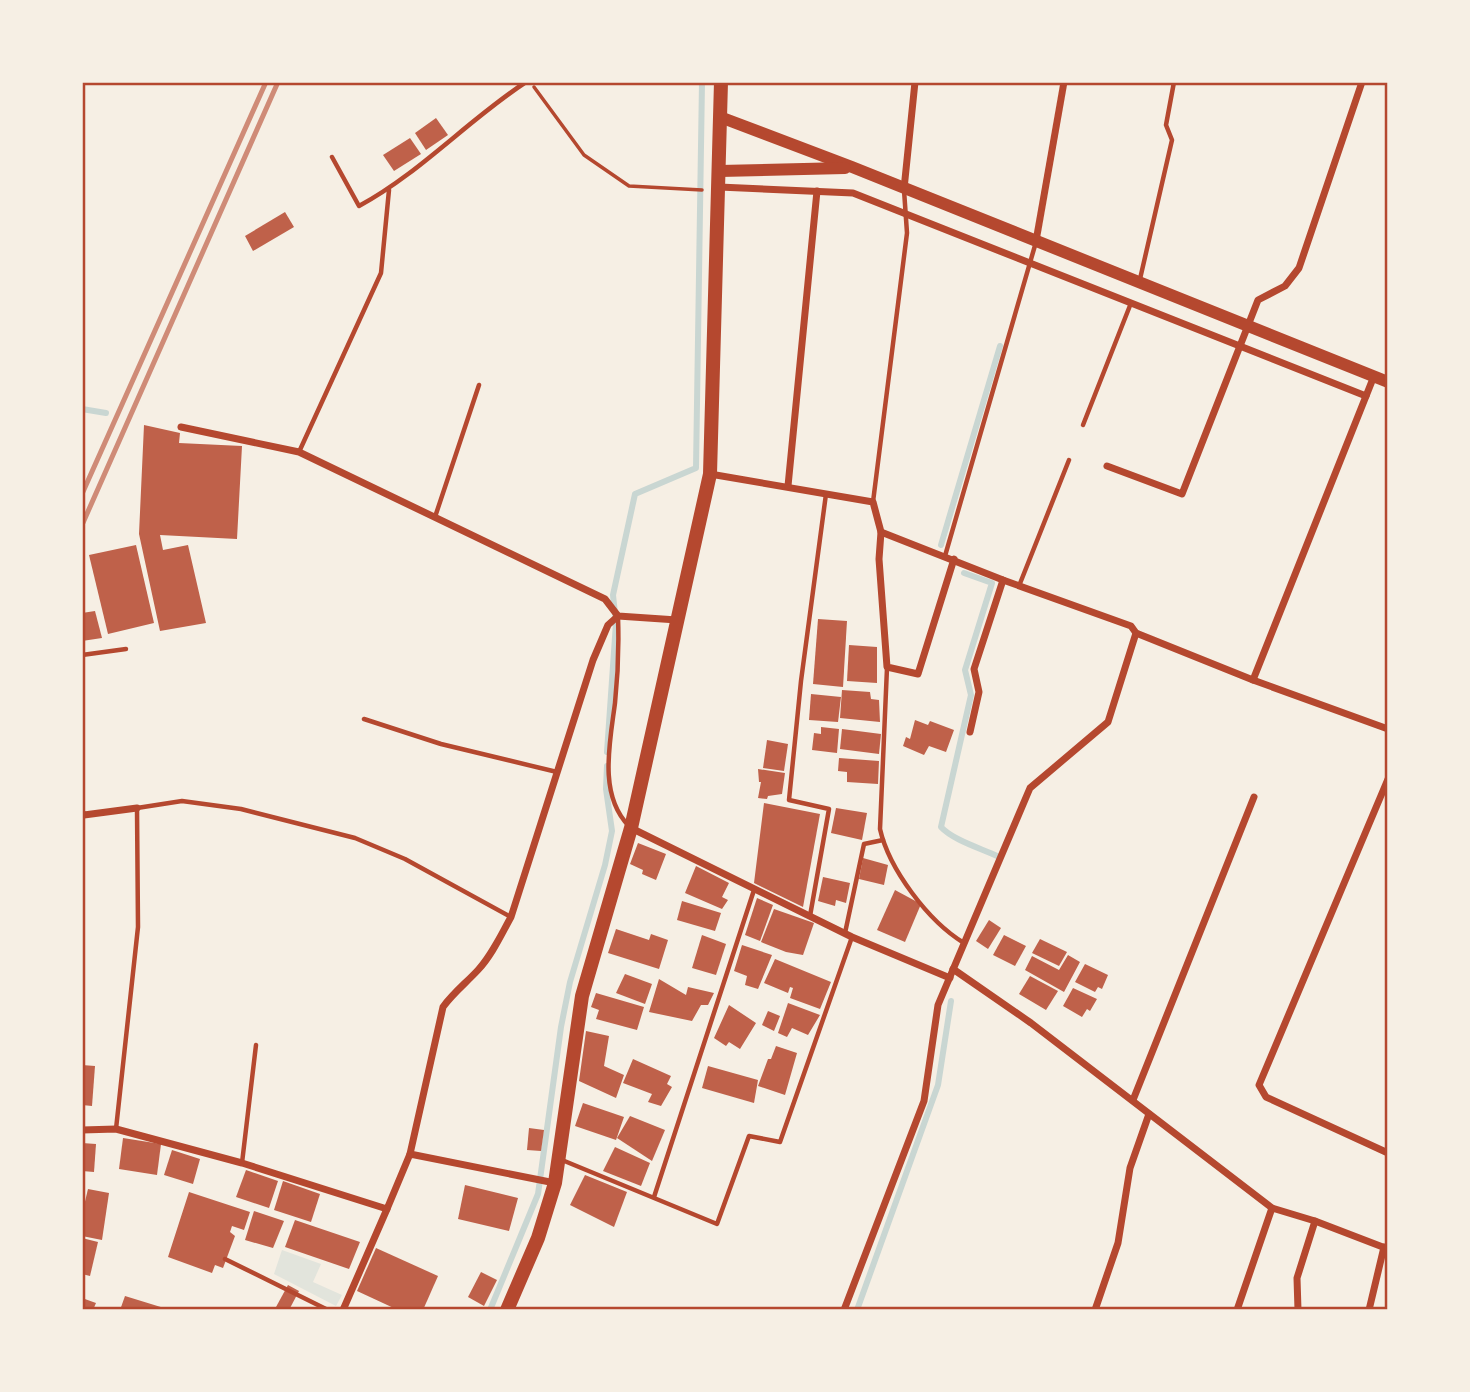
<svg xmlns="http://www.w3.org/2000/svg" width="1470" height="1392" font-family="Helvetica,sans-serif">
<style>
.green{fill:#e2e4dc}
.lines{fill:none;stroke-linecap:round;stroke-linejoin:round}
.stream{stroke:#c9d6d2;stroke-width:6}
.building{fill:#bf614a}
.path{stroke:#b5482f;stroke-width:3.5}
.service{stroke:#b5482f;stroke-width:4.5}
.minor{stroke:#b5482f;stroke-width:7}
.tertiary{stroke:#b5482f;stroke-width:12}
.secondary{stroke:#b5482f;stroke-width:14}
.rail{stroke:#cf8b77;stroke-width:5}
.neatline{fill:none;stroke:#b5482f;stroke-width:2.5}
</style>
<rect width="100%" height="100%" fill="#f6efe4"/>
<path class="green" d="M282,1250l39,14 -8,18 29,13 -6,11 -62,-32z"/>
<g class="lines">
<g class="stream">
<path d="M82,409l24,4"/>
<path d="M941,545l59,-199"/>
<path d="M964,573l28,10 -27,87 6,25 -30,132c12,13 39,21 56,29"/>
<path d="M607,752l9,-129 -3,-28 22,-101 61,-26 6,-386"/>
<path d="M490,1310l48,-116 23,-167 9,-45 35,-117 7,-34 -6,-42 1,-23"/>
<path d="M857,1310l81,-225 13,-84"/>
</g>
</g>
<g class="building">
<path d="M436,118l12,17 -22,15 -11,-17z"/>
<path d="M410,138l11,16 -27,17 -11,-16z"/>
<path d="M285,212l9,15 -41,24 -8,-15z"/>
<path d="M144,425l36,8 -1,10 63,3 -5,93 -77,-4 3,15 25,-5 18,78 -46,8 -21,-97z"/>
<path d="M136,545l18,78 -46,11 -19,-79z"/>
<path d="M95,611l7,27 -20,3v-28z"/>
<path d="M818,619l29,2 -4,66 -30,-3z"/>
<path d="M849,645l28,2v36l-30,-2z"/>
<path d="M842,690l28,2 1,7 8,1 1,22 -40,-4z"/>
<path d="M811,694l30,3 -3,25 -29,-2z"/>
<path d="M915,720l13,5 2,-4 24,9 -8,22 -17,-6 -5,9 -21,-9 3,-9 4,2z"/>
<path d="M821,727l18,2 -2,24 -25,-3 2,-17 7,1z"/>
<path d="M842,729l39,5 -2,20 -39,-5z"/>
<path d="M767,740l21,4 -4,27 -21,-3z"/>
<path d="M839,758l40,3 -1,23 -31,-2v-10l-9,-1z"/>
<path d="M758,769l27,4 -3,21 -14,2 -1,3 -9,-1 3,-16h-2z"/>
<path d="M764,803l56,11 -17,93 -49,-24z"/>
<path d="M836,808l31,5 -5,27 -31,-7z"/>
<path d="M638,843l28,11 -10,26 -14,-6 1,-4 -13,-6z"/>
<path d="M863,858l25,7 -4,20 -25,-6z"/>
<path d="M696,866l33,17 -7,14 6,3 -6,9 -37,-16z"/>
<path d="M823,877l27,6 -4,20 -10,-3 -1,6 -17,-5z"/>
<path d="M895,890l26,14 -16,38 -28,-12z"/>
<path d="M757,898l16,7 -13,36 -15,-6z"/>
<path d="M682,901l39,12 -6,18 -38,-11z"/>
<path d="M774,909l40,14 -11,32 -17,-3 -25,-10z"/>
<path d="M989,920l12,8 -13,21 -12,-8z"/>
<path d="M616,929l33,11 2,-6 17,6 -9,29 -51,-16z"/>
<path d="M702,935l24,9 -10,31 -24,-7z"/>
<path d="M1004,935l22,11 -11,20 -22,-11z"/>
<path d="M1040,939l27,13 -8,14 -27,-13z"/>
<path d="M742,945l30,10 -14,34 -13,-4 2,-9 -13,-5z"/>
<path d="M1068,955l12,7 -16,30 -39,-22 7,-14 27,14z"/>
<path d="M775,959l56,23 -11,27 -30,-11 3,-10 -3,-1 -2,6 -24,-10z"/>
<path d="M1085,964l23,11 -6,14 -4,-2 -3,5 -20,-10z"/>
<path d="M625,974l27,10 -7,20 -29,-11z"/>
<path d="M1030,976l28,15 -12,19 -27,-16z"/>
<path d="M659,979l27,16 2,-8 26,6 -6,12h-7l-9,16 -43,-9z"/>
<path d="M1073,988l24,11 -7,12 -3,-2 -5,8 -19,-11z"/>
<path d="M596,993l48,14 -7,23 -41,-11 3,-9 -8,-3z"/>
<path d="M788,1003l32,12 -12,20 -16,-7 -5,9 -9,-4z"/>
<path d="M729,1005l27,18 -16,26 -11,-7 -3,4 -12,-8z"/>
<path d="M768,1011l12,5 -6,15 -12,-6z"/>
<path d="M586,1031l23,5 -5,30 20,9 -8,23 -37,-17z"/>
<path d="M776,1046l21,7 -12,42 -27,-9 10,-27h3z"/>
<path d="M633,1059l38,17 -4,8 5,3 -11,19 -13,-4 4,-8 -29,-11z"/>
<path d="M82,1065l13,1 -3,40 -10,-1z"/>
<path d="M708,1066l50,14 -4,23 -52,-15z"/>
<path d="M583,1103l41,14 -8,23 -41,-14z"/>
<path d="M630,1116l35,14 -13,31 -35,-23z"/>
<path d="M529,1128l15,2 -3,21 -14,-1z"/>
<path d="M123,1138l38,6 -4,31 -38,-6z"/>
<path d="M82,1143l14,1 -2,28 -12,-1z"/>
<path d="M615,1147l35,16 -9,23 -38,-15z"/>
<path d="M172,1150l28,9 -7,25 -29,-9z"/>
<path d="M246,1170l32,11 -9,27 -33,-11z"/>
<path d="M585,1175l42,17 -13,35 -44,-22z"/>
<path d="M283,1181l37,13 -9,28 -37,-12z"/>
<path d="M465,1185l53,13 -9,33 -51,-12z"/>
<path d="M88,1189l21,4 -7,47 -20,-4v-22z"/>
<path d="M189,1192l61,20 -6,18 -12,-4 -2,6 5,4 -12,32 -8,-3 -3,8 -44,-16z"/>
<path d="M254,1211l30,10 -11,27 -28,-8z"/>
<path d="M295,1220l65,22 -11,27 -64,-22z"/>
<path d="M82,1238l16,4 -8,34 -8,-2z"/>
<path d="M376,1248l62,28 -15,34h-25l-41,-19z"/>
<path d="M481,1272l16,8 -13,26 -16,-9z"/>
<path d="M288,1285l11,6 -10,19h-7l-6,-3z"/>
<path d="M125,1296l39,12 -1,2h-43z"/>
<path d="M82,1298l14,5 -3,7h-11z"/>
</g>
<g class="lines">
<path class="path" d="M534,87l50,68 45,31 73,4"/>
<g class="service">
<path d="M332,157l27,49c61,-33 109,-86 167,-124"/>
<path d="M1140,279l32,-139 -6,-15 8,-43"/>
<path d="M1083,425l48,-122"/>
<path d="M299,452l82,-179 8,-83"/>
<path d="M873,502l34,-269 -3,-43"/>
<path d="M435,517l44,-132"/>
<path d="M945,556l91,-314"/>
<path d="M1019,586l50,-126"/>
<path d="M618,617c1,28 0,58 -3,86 -5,39 -17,92 14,123"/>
<path d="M82,655l44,-6"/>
<path d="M887,668l-7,161c9,40 48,92 84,114"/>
<path d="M364,719l77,25 116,28"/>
<path d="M810,916l19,-107 -40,-9 12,-119 25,-187"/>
<path d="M845,933l19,-89 19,-4"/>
<path d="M116,1129l22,-202 -1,-119 45,-7 59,8 114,29 50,21 106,58"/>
<path d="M562,1160l155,64 32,-88 31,6 72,-205"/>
<path d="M242,1163l14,-118"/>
<path d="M654,1197l100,-307"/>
<path d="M225,1259l103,51"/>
</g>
<g class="minor">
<path d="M719,187l134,6 513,203"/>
<path d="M904,189l11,-107"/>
<path d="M1036,241l28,-159"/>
<path d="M181,427l118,25 306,147 13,17 59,4"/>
<path d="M1107,466l75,28 76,-194 27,-14 14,-18 63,-186"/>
<path d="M710,474l163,28 8,30 122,48 128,46 5,7 117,47 121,-304"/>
<path d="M788,486l29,-295"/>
<path d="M881,532l-2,27 8,108 31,7 36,-115"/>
<path d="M1253,680l135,49"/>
<path d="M970,732l9,-40 -5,-23 29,-89"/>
<path d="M1388,779l-129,306 7,12 122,56"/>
<path d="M82,813l2,2 53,-7"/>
<path d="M631,828l221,109 98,41"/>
<path d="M953,969l78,54 241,185 -35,102"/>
<path d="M1133,1100l121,-303"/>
<path d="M82,1130l34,-1 126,34 145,46 23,-55 145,29"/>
<path d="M410,1154l33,-147c10,-14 23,-24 35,-37 14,-15 23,-35 33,-53l82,-257 15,-35 10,-9"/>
<path d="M1272,1208l43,13 73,28"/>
<path d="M343,1310l44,-101"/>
<path d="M844,1310l80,-209 14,-96 92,-217 78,-66 28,-89"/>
<path d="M1095,1310l23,-67 12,-75 19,-54"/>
<path d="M1298,1310l-1,-32 18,-57"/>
<path d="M1369,1310l15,-63"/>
</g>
<g class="tertiary">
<path d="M720,117l132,50 536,215"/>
<path d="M720,171l125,-3"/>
</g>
<path class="secondary" d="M507,1310l31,-72 17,-55 27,-187 49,-168 79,-354 11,-392"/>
<g class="rail">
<path d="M82,494l184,-412"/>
<path d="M82,525l196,-443"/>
</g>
</g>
<rect width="1470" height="1392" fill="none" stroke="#f6efe4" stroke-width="168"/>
<rect x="84" y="84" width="1302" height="1224" class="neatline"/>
</svg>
